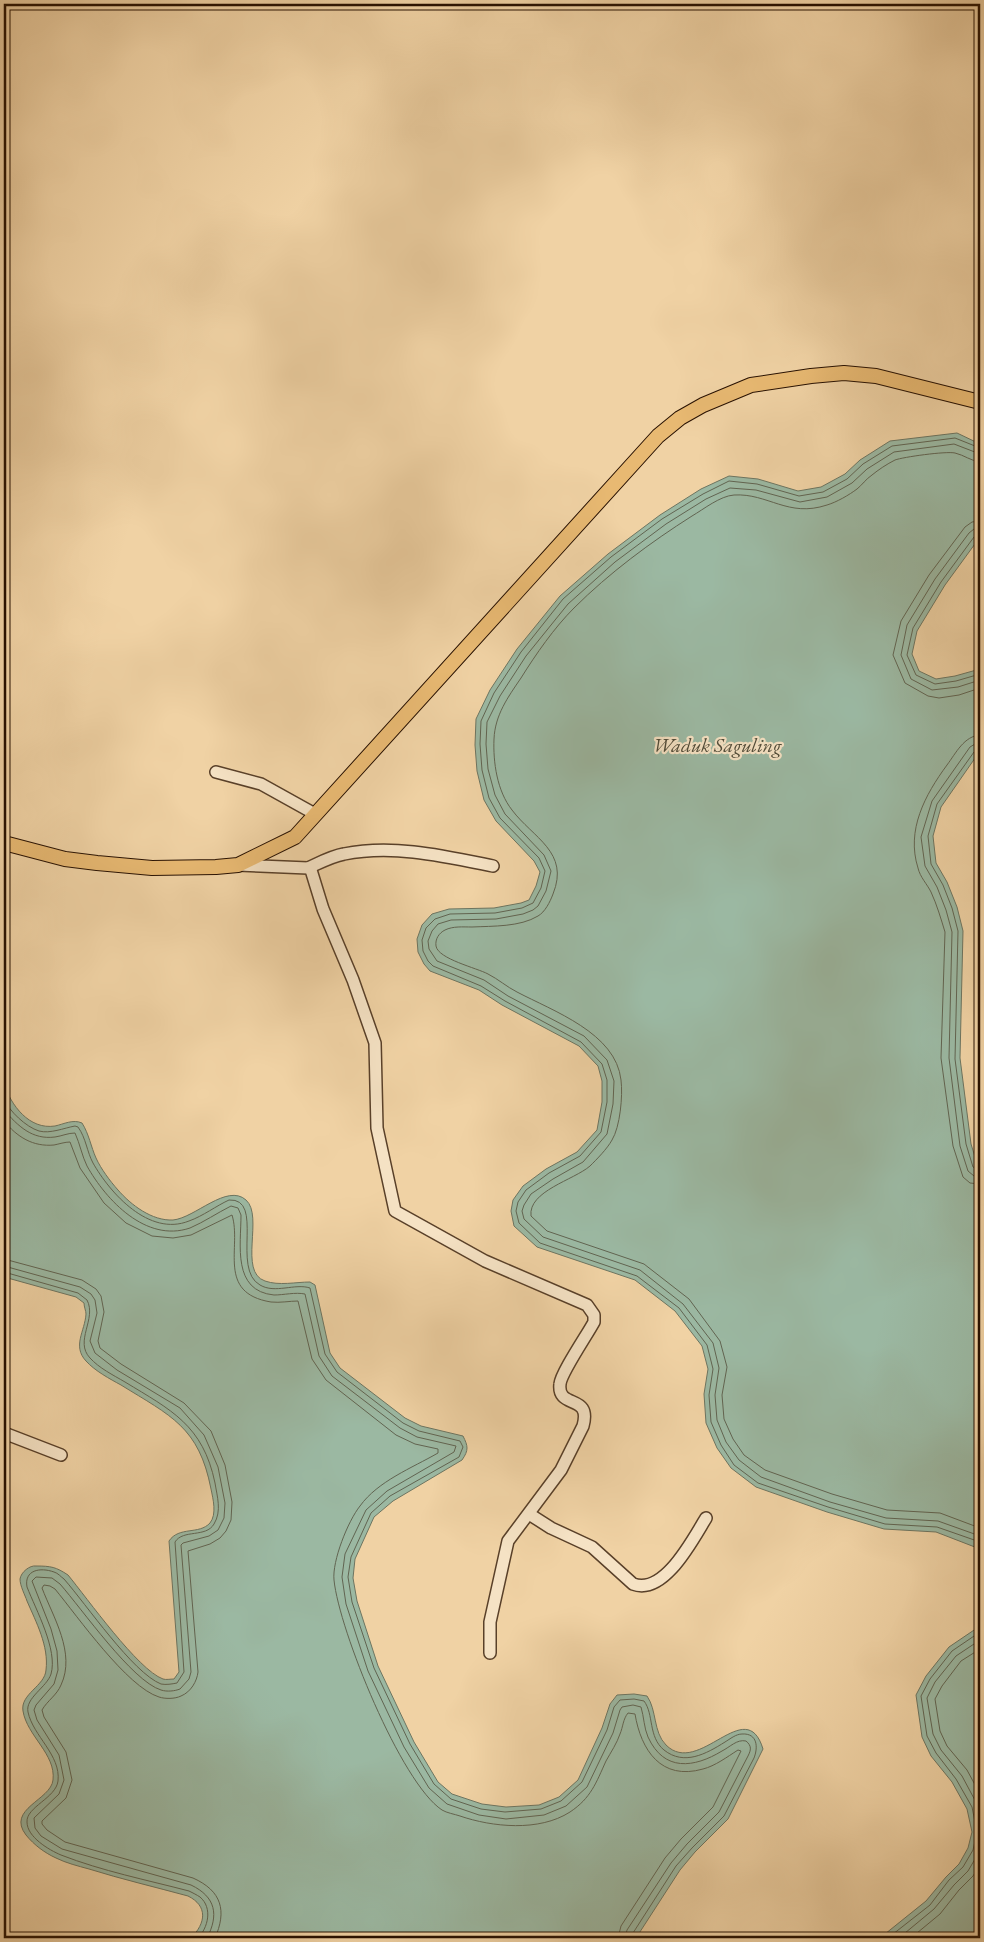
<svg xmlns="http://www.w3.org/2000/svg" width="984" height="1942" font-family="'EB Garamond',serif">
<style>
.water{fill:#9bb8a2;stroke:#6d7561}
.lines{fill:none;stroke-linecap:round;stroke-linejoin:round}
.shore{stroke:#616451;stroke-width:1}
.minor-casing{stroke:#594029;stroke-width:14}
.major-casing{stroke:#271000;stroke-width:16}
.minor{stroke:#f5e2c4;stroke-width:11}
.major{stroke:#e8b972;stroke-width:14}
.labels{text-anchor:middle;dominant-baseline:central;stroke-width:4.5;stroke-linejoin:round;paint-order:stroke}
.water-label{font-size:20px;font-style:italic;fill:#504b39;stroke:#f5e2c4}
</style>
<rect width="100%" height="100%" fill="#f0d2a4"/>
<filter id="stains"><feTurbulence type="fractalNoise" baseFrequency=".004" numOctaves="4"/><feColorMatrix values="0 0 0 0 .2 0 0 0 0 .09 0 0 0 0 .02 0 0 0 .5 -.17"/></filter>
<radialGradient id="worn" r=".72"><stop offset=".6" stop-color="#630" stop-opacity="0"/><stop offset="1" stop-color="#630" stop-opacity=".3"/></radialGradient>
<g class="water">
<path d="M957,433l23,11v93l-35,48 -28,46 -5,23 7,17 17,8 19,-3 25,-7v82l-39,56 -8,29 3,27 11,19 10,25 6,24 -3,127 11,86 9,29v376l-44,-17 -52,-3 -57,-17 -71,-25 -25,-19 -14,-20 -11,-25 -2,-29 4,-25 -6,-23 -27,-35 -40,-31 -98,-33 -23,-21 -3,-15 2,-11 10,-14 23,-17 31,-17 20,-22 5,-28v-21l-4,-15 -19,-20 -77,-41 -23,-15 -49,-19 -6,-7 -6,-12 -1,-13 5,-14 10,-11 17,-5 45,-1 27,-5 8,-3 7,-14 4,-14 -6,-11 -38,-40 -12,-21 -7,-29 -2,-26 1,-26 14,-29 27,-41 43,-53 48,-42 52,-39 41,-26 28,-13 29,3 40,12 23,-4 24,-13 15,-14 30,-19z"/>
<path d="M4,1084c7,21 25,46 51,42 9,-2 18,-7 27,-3 7,11 9,24 14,35 5,11 14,23 22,32 13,15 34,31 55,30 22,-2 54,-37 73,-20 18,16 -8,72 19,81 14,5 31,1 45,1l5,3 15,68 10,15 65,50 16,8 42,10c5,10 6,14 -1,24l-69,41 -19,16 -19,42 -2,19 4,23 21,65 36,76 24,40 14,12 30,10 24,3 33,-2 20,-8 19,-17 24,-52 8,-24 7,-9 17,-1 13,2c10,14 6,36 19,49 33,33 80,-52 97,4l-35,70 -33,33 -15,18 -44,68h-445c15,-15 17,-32 -3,-42 -33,-9 -67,-17 -99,-27 -11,-3 -23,-6 -33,-11 -11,-5 -22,-13 -30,-23 -20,-26 25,-35 27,-55 3,-26 -26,-44 -30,-69 -3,-17 22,-25 23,-41 3,-24 -10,-48 -19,-69 -2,-6 -7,-15 -7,-22 1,-7 10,-14 16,-13 15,0 20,1 32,9 19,23 70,95 95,104 3,1 7,0 11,0l5,-7 -10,-131c10,-15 30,-6 41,-18 7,-9 3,-24 1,-34 -12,-62 -40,-73 -90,-104 -11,-6 -26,-14 -35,-24 -14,-15 -1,-30 0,-47 0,-3 -2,-7 -2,-11l-8,-6 -72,-20z"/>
<path d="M980,1626v312h-100l46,-37 20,-24 13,-13 9,-16 4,-16 -5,-23 -15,-27 -21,-26 -9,-19 -6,-42 10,-19 23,-29z"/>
</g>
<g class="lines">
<g class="shore">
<path d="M980,448l-25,-10 -63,8 -29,18 -16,15 -24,13 -24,4 -42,-12 -28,-3 -26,13 -41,25 -51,38 -48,42 -42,53 -27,41 -13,28 -1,23 2,26 7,28 11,20 39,40 6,13 -4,17 -8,15 -11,5 -27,5 -45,1 -15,5 -9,9 -4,12 1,11 5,10 5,5 48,20 24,15 76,41 21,22 5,16v22l-6,30 -21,24 -31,17 -23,17 -8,12 -2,9 3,12 21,20 97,33 42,32 28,37 6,24 -4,26 2,27 10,23 13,20 24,18 70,24 57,17 52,3 43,15"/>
<path d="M980,454l-26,-10 -60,8 -27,17 -15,14 -25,14 -27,5 -44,-12 -26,-2 -24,11 -40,25 -51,38 -47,42 -42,52 -26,40 -13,26 -1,22 2,25 7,26 10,19 39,41 7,16 -5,20 -8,15 -5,4 -10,4 -27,5 -45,1 -13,4 -6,7 -4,10 1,8 8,12 47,19 24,16 76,40 23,24 7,21 -1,23 -6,30 -24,28 -30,17 -22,15 -7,11 -2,6 2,8 19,18 97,33 43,34 30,39 6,25 -4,27 2,25 9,22 13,18 22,17 69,25 56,16 52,3 42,15"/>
<path d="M980,462c-9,-1 -16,-7 -25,-9 -9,-2 -52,4 -60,7 -8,4 -17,10 -23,15 -6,4 -10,10 -15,14 -8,6 -20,13 -30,16 -39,13 -59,-12 -93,-10 -14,1 -30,14 -42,21 -41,26 -83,57 -118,92 -20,20 -38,46 -53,70 -13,19 -26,37 -27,61 -1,23 3,52 18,71 21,28 58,42 41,84 -3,8 -8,18 -15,22 -18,11 -45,10 -66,11 -9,0 -19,-1 -27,3 -6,3 -10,9 -9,16 2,13 41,22 52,28 10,5 19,13 29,18 36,19 99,41 104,88 2,16 -1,47 -9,60 -5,9 -15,19 -22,26 -16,14 -62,25 -59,50l16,15 97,33 45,35 31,42 7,26 -5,28 2,24 9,20 11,16 21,15 67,24 55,16 53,3 40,15"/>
<path d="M980,521l-8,1 -7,5 -36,48 -28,46 -8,34 12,28 23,13 11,2 20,-3 21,-7"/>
<path d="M980,528l-6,1 -5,4 -34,46 -28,46 -6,30 10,24 21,11 26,-3 22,-7"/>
<path d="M980,535l-6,2 -33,45 -28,46 -6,27 9,20 19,9 21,-3 24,-7"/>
<path d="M980,735c-16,1 -24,18 -33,30 -22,30 -41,65 -29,103 2,9 9,16 13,24 6,13 10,27 14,40l-4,126 12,88 10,31 7,6 10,1"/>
<path d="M980,743l-5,1 -5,3 -38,54 -11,36 4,29 12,21 9,23 6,22 -3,126 11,88 8,25 6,5 6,1"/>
<path d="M980,749l-6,3 -37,52 -9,32 3,28 12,21 9,23 6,23 -3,128 11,85 7,23 7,4"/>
<path d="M4,1099c5,12 22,28 35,32 11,3 25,-3 36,-5l3,1c8,11 9,25 15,36 17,30 56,74 96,58 14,-5 27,-15 40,-21 36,-2 2,69 31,85 15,9 35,-2 50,3l15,66 12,18 66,51 16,8 41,10 3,6 -4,10 -69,39 -19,17 -20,44 -3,20 4,25 22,66 36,76 24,40 17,15 30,10 24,3 36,-3 20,-8 21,-19 25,-52 7,-23 6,-7 14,-1 10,2c10,13 4,36 20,49 20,16 42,4 61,-8 5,-3 11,-8 17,-8 16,-1 16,14 12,24l-30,58 -32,32 -16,18 -43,67 -1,5"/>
<path d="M4,1110c14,16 28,30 51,27 7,-1 13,-4 20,-4 5,11 7,23 12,33 19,34 59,77 103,62 14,-6 27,-15 41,-22l7,2 3,7c0,30 -9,76 33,80 10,0 21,-3 31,-1l14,62 13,20 68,52 17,9 39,9 -2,6 -67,39 -21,19 -21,44 -3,23 4,27 22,67 36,76 25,41 18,16 32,11 27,4 38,-4 22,-9 21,-19 26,-54 7,-23 2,-3 11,-2 8,2c3,10 3,21 7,30 16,35 46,31 74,14 8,-4 15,-12 24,-10 6,5 5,9 2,15l-29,56 -32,32 -16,19 -44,67 -2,8"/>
<path d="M4,1121c13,16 29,26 50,24 5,-1 11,-3 16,-3l10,26 24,35 22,20 26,13 21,2 18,-3 41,-20c10,32 -16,78 39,87 9,1 19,-1 27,-1l14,58 14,21 70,55 19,9 23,5v4c-26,15 -60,28 -78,53 -12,15 -28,55 -26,74 5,50 67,203 108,230 5,3 12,4 18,6 32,11 79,16 110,-4 21,-14 26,-29 36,-51 5,-9 11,-18 14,-27 3,-7 3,-15 8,-21l7,1c6,36 26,67 68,55 12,-3 24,-12 35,-19l3,1 -28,56 -32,32 -16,19 -44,68 -3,12"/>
<path d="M4,1259l78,21 14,9 5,7 3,16 -6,29 2,7 21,16 63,39 27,28 14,34 7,37 -1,18 -5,11 -6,7 -10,6 -22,7 10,121c-1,9 -7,20 -17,24 -6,3 -16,3 -22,1 -32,-10 -81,-80 -104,-108l-5,-3 -6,-1 -2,3c11,29 34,65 19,97 -4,10 -14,16 -19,25l2,7 22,35 6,28 -6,18 -24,23v3l5,6 18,12 128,36c29,13 34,33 22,60"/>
<path d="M4,1266l76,21 11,7 4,6 2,13 -7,28 5,12 22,17 63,38 24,27 14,32 7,36 -1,15 -6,12 -9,6 -26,7 -2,2 10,127 -2,7 -9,10c-5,2 -13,3 -19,1 -29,-9 -79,-81 -101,-106l-8,-6 -16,-1 -4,4 19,48 6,22 1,19 -4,14 -18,21 -2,5 3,10 22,35 5,25 -5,14 -25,24 1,10 6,8 21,13 129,36c25,12 28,30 16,53"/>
<path d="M4,1272l74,21 9,7c10,19 -13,41 3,58 9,10 23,17 35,24 46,28 78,43 90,101 2,13 7,28 -1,41 -8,14 -31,5 -39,18l9,130 -7,11c-5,1 -11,2 -16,1 -28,-11 -75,-80 -97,-105 -3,-2 -6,-6 -10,-7 -14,-5 -30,-2 -27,15 9,23 31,63 24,87 -4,13 -26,24 -23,38 5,24 33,43 30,69 -2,17 -32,26 -31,41 0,15 22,28 34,33 41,16 86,25 128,36 4,2 8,4 11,6 13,11 8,31 -2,41"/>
<path d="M980,1640l-24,16 -21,26 -8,16 6,36 8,16 21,26 15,28 3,13"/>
<path d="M980,1649l-19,12 -19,25 -7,13 5,32 7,15 20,24 13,24"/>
<path d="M888,1938l42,-33 19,-25 14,-13 10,-17 4,-18 -5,-25 -16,-28 -20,-26 -9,-17 -6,-40 9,-17 22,-28 28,-19"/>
<path d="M899,1938l35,-29 20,-24 14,-14 10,-17 2,-7"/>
<path d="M911,1938l29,-24 19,-24 14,-14 7,-11"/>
</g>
<defs>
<g id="minor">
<path d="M216,772l45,12 54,30"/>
<path d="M238,865l70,3 3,2 12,39 30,71 22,63 2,85 18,83 90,50 102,44 7,10v7c-7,13 -33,51 -34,62 -3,26 32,9 23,42l-22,44 -53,71 -18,81v31"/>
<path d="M308,868c11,-5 24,-12 36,-14 49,-10 100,2 149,12"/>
<path d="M4,1433l57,22"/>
<path d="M529,1514l22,14 41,19 41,37c31,12 60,-45 73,-66"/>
</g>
<path id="major" d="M4,843l61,16 32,4 55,5 64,-1 22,-2 57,-28 363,-401 22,-18 23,-13 48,-20 60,-9 33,-3 32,3 104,26"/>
</defs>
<use href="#minor" class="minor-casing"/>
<use href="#major" class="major-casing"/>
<use href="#minor" class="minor"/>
<use href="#major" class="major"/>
</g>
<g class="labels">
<g class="water-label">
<text x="717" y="745">Waduk Saguling</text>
</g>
</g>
<rect width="984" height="1942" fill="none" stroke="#f0d2a4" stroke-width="20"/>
<rect x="5" y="5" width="974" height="1932" fill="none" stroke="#271000" stroke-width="2.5"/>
<rect x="10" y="10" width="964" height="1922" fill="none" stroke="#271000"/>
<rect width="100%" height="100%" filter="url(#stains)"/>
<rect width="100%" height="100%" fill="url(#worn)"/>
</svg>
